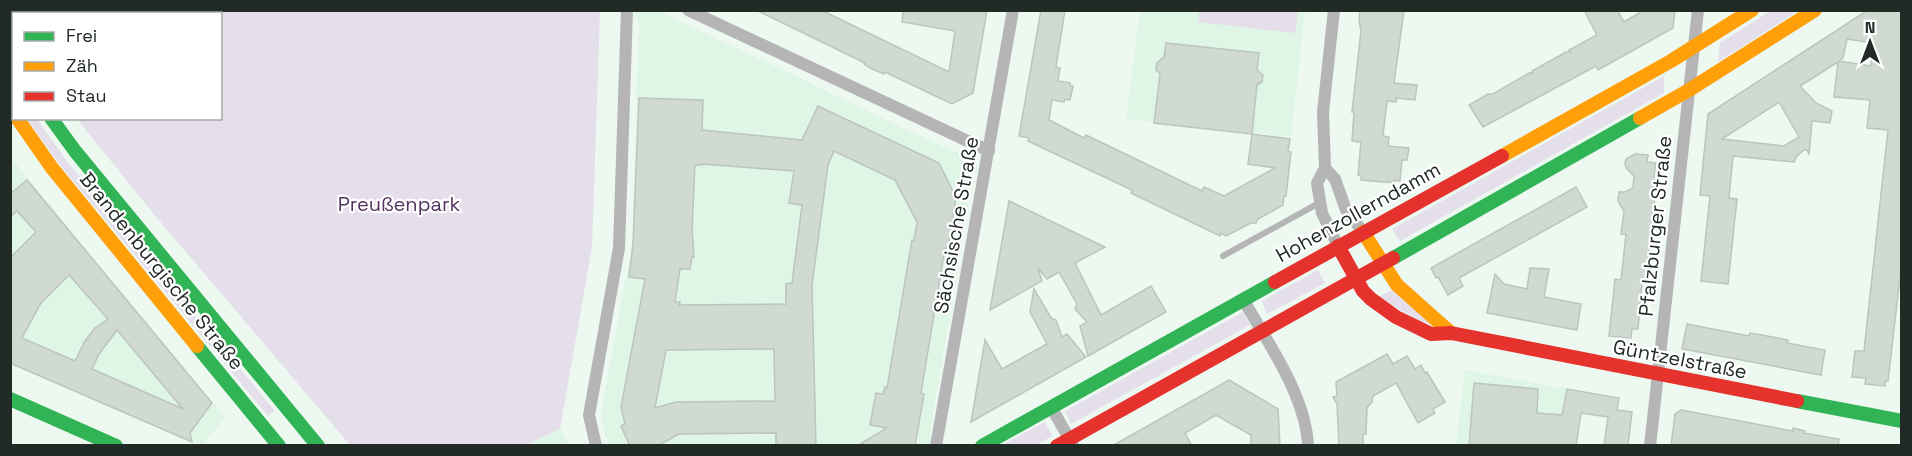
<svg xmlns="http://www.w3.org/2000/svg" width="1912" height="456" font-family="'Space Grotesk',sans-serif">
<style>
.built{fill:#dff5e6}
.green{fill:#e4dfea}
.building{fill:#d0dad3;stroke:#bbc4be;stroke-width:1.5;fill-rule:evenodd}
.lines{fill:none;stroke-linecap:round;stroke-linejoin:round}
.lane{stroke:#b5b4b6;stroke-width:6}
.street{stroke:#b5b4b6;stroke-width:12}
.fast{stroke:#30b455;stroke-width:14}
.slow{stroke:#ff9f0a;stroke-width:14}
.jam{stroke:#e5322d;stroke-width:14}
.labels{text-anchor:middle;dominant-baseline:central;stroke-width:4.5;stroke-linejoin:round;paint-order:stroke}
.park-label{font-size:20px;fill:#53335f;stroke:#fff}
.street-label{font-size:20px;fill:#222a25;stroke:#fff}
</style>
<rect width="100%" height="100%" fill="#ecf8f0"/>
<g class="built">
<path d="M634,11h25l295,141 7,-2 13,8 4,12 -5,5 -43,258 2,4 -2,8 -319,1 -6,-11 -4,-22 31,-168 7,-223 -4,-6z"/>
<path d="M1140,11h165l-14,126 -165,-18z"/>
<path d="M10,157l215,260 -22,28 -192,-82z"/>
<path d="M1465,370l102,19 -5,21 -4,35 -102,1z"/>
<path d="M560,429l8,16 -42,1z"/>
</g>
<g class="green">
<path d="M10,11h590l-8,236 -32,182 -34,16h-176l-198,-233 -75,-93 143,-1v-104h-206l-1,9 -2,-5z"/>
<path d="M1199,11v-1l99,1 -3,22 -97,-11z"/>
<path d="M1770,11h28l-80,51 2,-19z"/>
<path d="M1664,76v17l-264,148 -8,-12z"/>
<path d="M27,119h10l29,41 209,251 -7,5 -208,-251z"/>
<path d="M1318,270l7,13 -58,31 -5,-13z"/>
<path d="M1391,290l45,34 -13,-1 -44,-26z"/>
<path d="M1243,312l7,13 -179,99 -6,-13z"/>
<path d="M1045,422l8,14 -18,9h-33z"/>
</g>
<g class="building">
<path d="M756,10h65l128,62 6,-41 -53,-9 1,-12h84l-14,83 -21,11 -67,-32 -1,2 -14,-6 -6,-4 1,-1z"/>
<path d="M1041,10h24l-9,57 4,1 -2,13 12,2v3h3l-3,14 -5,-1 -1,3 -12,-2 -3,20 35,18 2,-3 116,56 2,-4 20,9 51,-28 -27,-4 4,-30 38,5 -2,13h3l-5,44h-2l-1,9 -25,14 -2,4h-5l-25,13 -5,-3 -1,3 -89,-43 1,-3 -104,-49 1,-3 -10,-2z"/>
<path d="M1360,10h44l-10,73 23,2 -2,15 -19,-2v4l-9,-1 -4,35 6,1 -1,9 21,2 -2,12h-5l-2,21 -5,-1v3l-34,-3v-4l-3,-1 3,-33 -9,-1 2,-29h-2l9,-81 -2,-11z"/>
<path d="M1584,10h33l7,12 20,-12h31l-2,18 -75,42 -2,-4 -113,61 -14,-22 19,-11h5l36,-21h4l-1,-2 34,-19h4l-1,-2 28,-15z"/>
<path d="M1868,10h34v250l-14,121h-3v5l-20,-2 1,-6 -14,-1 3,-26h9l24,-221 -21,-2 3,-28 -36,-3 4,-35 -38,24 16,17 16,8 -2,12 -18,-2 -3,33 -2,-4h-3l-7,6 -3,6 -61,-6 -4,42 8,1 -9,85 -27,-3 9,-85 -10,-1 8,-81zM1847,39l26,4 -2,23 -32,-5 4,-3zM1779,102l20,35 -15,9 -62,-7z"/>
<path d="M1166,43l93,10 -2,17 6,5 -1,7 -5,3 -5,49 -98,-11 6,-49 -4,-4 1,-7 7,-6z"/>
<path d="M639,98l64,2 -1,30 100,10 16,-34 121,57 17,34 -8,51h-3l-24,145 3,1 -9,52h-58l30,-18 -17,-3 6,-32 7,1 2,-7 2,1 25,-148 2,1 3,-19 -22,-42 -61,-29 -6,14 -16,120 4,161h-40v-13l-97,1 -22,12h-27l-9,-20 4,-2 -4,-17 24,-128 -16,-2 4,-33zM702,164l92,7 -5,32 13,2 -10,78 -6,1v20l-107,1 1,-3h-5l5,-33h10l2,-12h2l-2,-28 3,-64h7zM774,349l1,52 -99,1 -21,6 11,-58z"/>
<path d="M1635,154l13,1 -1,7 9,1 -2,14h3l-12,107 -3,-1 -4,46h-6l-1,9 -22,-2 6,-57 6,1 5,-46h-5l3,-23 -6,-10 1,-9h6l8,-4 1,-12 -8,-8 -1,-5 1,-4z"/>
<path d="M27,180l185,223 -22,30 2,9 -182,-79v-105l26,-26 -19,-21 -7,6v-23zM69,275l39,44 -13,9 -10,13 -10,20 -53,-23 19,-35zM117,330l66,79 -91,-40 7,-15z"/>
<path d="M1576,187l11,20 -128,71 4,8 -15,9 -10,-18 -2,1 -5,-10z"/>
<path d="M1009,201l96,46 -30,16 26,52 50,-29 15,26 -78,44 -8,-30 7,-4 -12,-13 2,-5 -18,-32 -12,7 -9,-11 4,13 -52,29z"/>
<path d="M1530,268l19,1 -5,28 37,7 -4,26 -90,-17 8,-39 9,10 23,5z"/>
<path d="M1034,289l17,29 5,2 6,17 5,-3 19,23 -115,65 14,-82 17,29 45,-25 -17,-32z"/>
<path d="M1687,324l62,12 1,-3 12,2 26,5 -1,3 38,7 -4,25 -139,-26z"/>
<path d="M1387,354l6,10 14,-8 8,13 6,-4 4,8 2,-1 18,30 -12,7 2,4 -17,10 -22,-40 -23,13 -1,6 -5,6 -1,26h-3v12h-24l-2,-42 -4,-7 4,-1 -1,-14z"/>
<path d="M1229,380l49,29 2,37h-29v-11l-35,-20 -31,18 7,13h-80z"/>
<path d="M1474,383l64,6 -1,24 25,2 5,-26 52,9 -2,12 15,2 -4,34h-24l4,-29 -27,-4 -5,33h-107z"/>
<path d="M1681,410l112,21v-3l12,3 -1,2 35,6 -1,7h-167l4,-32z"/>
</g>
<g class="lines">
<path class="lane" d="M1223,256l96,-53"/>
<g class="street">
<path d="M688,10l301,141"/>
<path d="M1334,10l-11,102 2,56 -8,15 5,30 16,33"/>
<path d="M1325,168l10,11 11,31 17,22"/>
<path d="M1243,299c24,43 63,96 65,147"/>
<path d="M1051,407l22,38"/>
<path d="M596,446l-7,-31 30,-167 8,-238"/>
<path d="M936,446l77,-436"/>
<path d="M1650,446l48,-436"/>
</g>
<g class="fast">
<path d="M51,118l24,33 243,295"/>
<path d="M1393,258l247,-140"/>
<path d="M197,346l82,100"/>
<path d="M10,399l106,47"/>
<path d="M1797,401l105,20"/>
<path d="M982,446l293,-164"/>
</g>
<g class="slow">
<path d="M10,60l4,5"/>
<path d="M17,118l35,50 145,178"/>
<path d="M1640,118l49,-28 126,-80"/>
<path d="M1502,156l169,-95 81,-51"/>
<path d="M1363,232l34,53 54,48"/>
</g>
<g class="jam">
<path d="M1338,246l25,45 8,8 25,18 35,17 20,-1 346,68"/>
<path d="M1275,282l227,-126"/>
<path d="M1057,446l336,-188"/>
</g>
</g>
<g class="labels">
<g class="park-label">
<text x="399" y="204">Preußenpark</text>
</g>
<g class="street-label">
<text transform="translate(1358 212) rotate(-29)">Hohenzollerndamm</text>
<text transform="translate(956 225) rotate(-80)">Sächsische Straße</text>
<text transform="translate(1655 226) rotate(-84)">Pfalzburger Straße</text>
<text transform="translate(162 271) rotate(51)">Brandenburgische Straße</text>
<text transform="translate(1680 359) rotate(11)">Güntzelstraße</text>
</g>
</g>
<rect width="1912" height="456" fill="none" stroke="#222a25" stroke-width="24"/>
<rect x="12" y="12" width="210" height="108" fill="#ffffff" stroke="#a7aaa8" stroke-width="1.5"/>
<rect x="24" y="32" width="30" height="9" fill="#30b455" stroke="#a7aaa8" stroke-width="1.5"/>
<text x="66" y="42" font-size="18" fill="#222a25">Frei</text>
<rect x="24" y="62" width="30" height="9" fill="#ff9f0a" stroke="#a7aaa8" stroke-width="1.5"/>
<text x="66" y="72" font-size="18" fill="#222a25">Zäh</text>
<rect x="24" y="92" width="30" height="9" fill="#e5322d" stroke="#a7aaa8" stroke-width="1.5"/>
<text x="66" y="102" font-size="18" fill="#222a25">Stau</text>
<g transform="translate(1870 42)" stroke="#ffffff" stroke-width="4.5" paint-order="stroke">
<path d="M0-4.5L10 22L0 15L-10 22Z" fill="#222a25"/>
<text y="-9" font-size="16" font-weight="bold" text-anchor="middle" fill="#222a25">N</text>
</g>
</svg>
